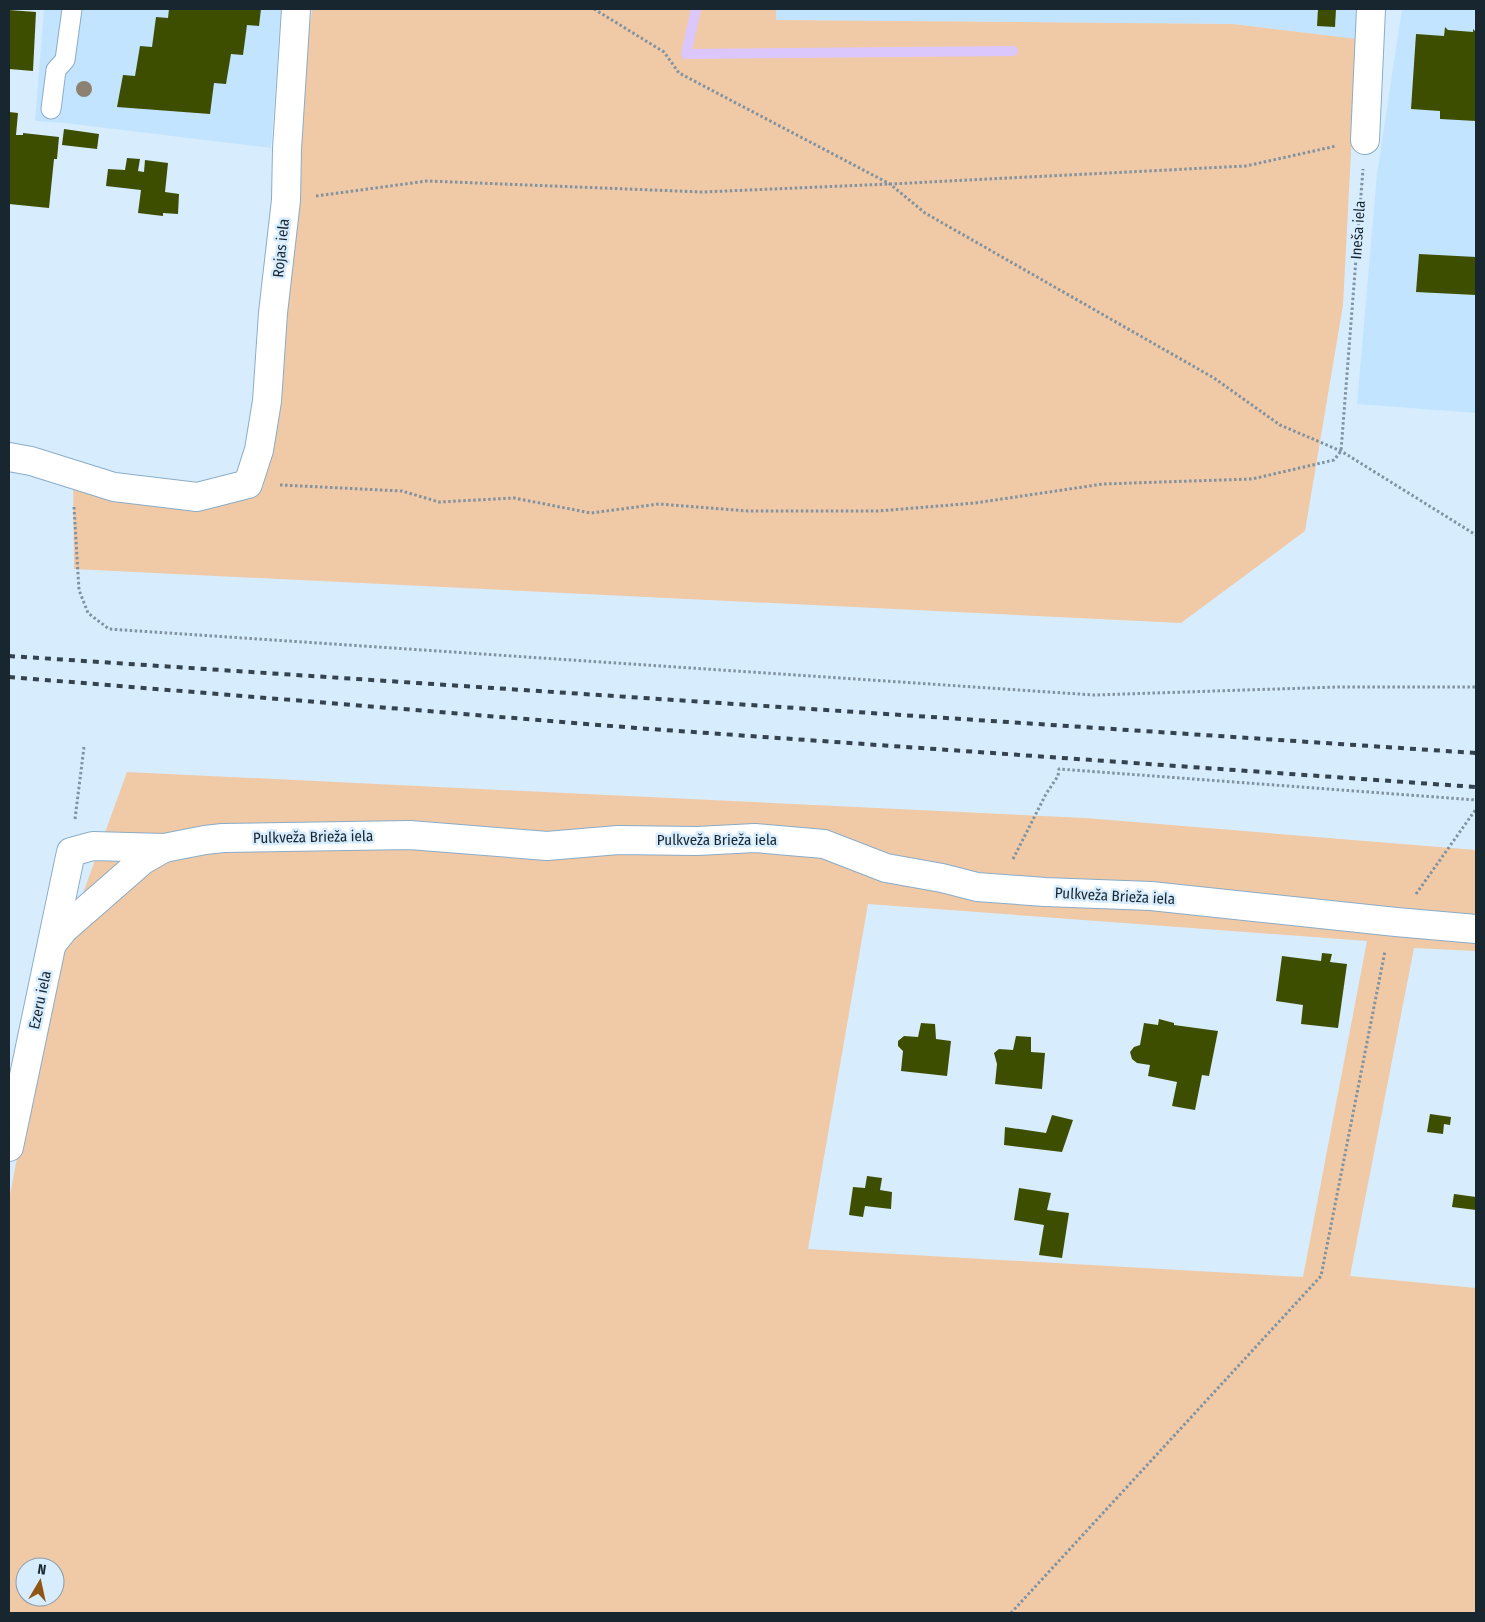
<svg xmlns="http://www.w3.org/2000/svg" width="1485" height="1622" font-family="'Fira Sans Condensed',sans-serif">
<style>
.built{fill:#c2e4ff}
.green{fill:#f0c9a7;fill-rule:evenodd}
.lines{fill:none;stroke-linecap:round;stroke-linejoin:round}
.stream{stroke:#dcc7fd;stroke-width:10}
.building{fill:#3e4e00}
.lane-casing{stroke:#8aacc7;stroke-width:21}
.street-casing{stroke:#8aacc7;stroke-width:30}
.path{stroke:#8193a1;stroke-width:3;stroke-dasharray:2.5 2.5;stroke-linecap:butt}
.lane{stroke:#fff;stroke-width:19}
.street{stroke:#fff;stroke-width:28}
.rail{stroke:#34434e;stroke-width:4;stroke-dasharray:6 6;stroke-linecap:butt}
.tree{fill:#8d8272}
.labels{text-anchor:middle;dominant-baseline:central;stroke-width:5;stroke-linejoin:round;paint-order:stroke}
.street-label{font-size:15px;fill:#182630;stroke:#d7edfe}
</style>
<rect width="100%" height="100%" fill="#d7edfe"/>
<g class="built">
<path d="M44,9h237l-10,139 -206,-25 -30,-2z"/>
<path d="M776,9h584l-3,30 -124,-15 -457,-4z"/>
<path d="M1402,9h74v404l-119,-9 20,-230z"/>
</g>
<g class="green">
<path d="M312,9h464v11l457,4 124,15 -14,266 -38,226 -124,92 -1107,-54 -1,-95 41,13 134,-3z"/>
<path d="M127,772l958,46 391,32v101l-62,-3 -64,328 126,12v325h-1467v-413l41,-216zM868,904l499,37 -64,336 -495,-28zM25,1567h30v30h-30z"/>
</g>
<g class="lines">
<path class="stream" d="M696,9l-10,45 327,-3"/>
</g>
<g class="building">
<path d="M169,9h92l-2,17 -12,-1 -4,30 -12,-1 -5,30 -12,-1 -4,31 -93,-7 6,-32 12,1 5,-30 12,1 4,-30 12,1z"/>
<path d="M1318,9h18l-1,18 -18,-1z"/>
<path d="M9,10l27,2 -3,59 -24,-2z"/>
<path d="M1445,27l3,3 25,2v-3l3,3v89l-36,-2v-8l-29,-2 5,-75 28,2z"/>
<path d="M9,112l9,1 -2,22h7v-2l36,4 -2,22h-3l-5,49 -40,-4z"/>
<path d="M64,129l35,5 -2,15 -35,-4z"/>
<path d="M127,158l13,1 -2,12 6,1 1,-12 23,3 -3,29 14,2 -1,20 -15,-1v3l-25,-3 3,-23 -35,-4 2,-17 17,1z"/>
<path d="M1419,254l57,3v38l-60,-3z"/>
<path d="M1322,953l10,1 -2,8 17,2 -9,64 -37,-4 2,-19 -27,-4 6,-45 39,5z"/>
<path d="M1159,1019l15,4v2l44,6 -9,45 -7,-1 -7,35 -23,-4 5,-24 -29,-6 2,-11 -13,-2 -5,-4 -2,-7 4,-5 6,-2 4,-22 14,2z"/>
<path d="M921,1023l14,1 1,15 15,2 -4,35 -46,-5 2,-20 -5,-5v-5l6,-5 14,1z"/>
<path d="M1016,1036l15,1v15l14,1 -3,36 -47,-5 2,-20 -3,-11 5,-4 14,1z"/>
<path d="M1430,1114l21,3 -1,8 -6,-1 -1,10 -16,-2z"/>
<path d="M1052,1115l21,5 -11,32 -58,-7 1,-18 41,6z"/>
<path d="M867,1176l15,2 -2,12 12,2 -1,17 -26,-3 -2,11 -14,-2 4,-28 12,1z"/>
<path d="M1019,1188l32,5 -4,17 22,3 -7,45 -23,-3 5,-30 -30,-5z"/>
<path d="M1454,1194l22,3v13l-24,-3z"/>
</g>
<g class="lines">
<defs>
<path id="lane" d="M51,109l5,-39 9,-10 7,-51"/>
<g id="street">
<path d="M1365,140l6,-131"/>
<path d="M9,457l22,4 83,26 83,10 51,-13 11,-34 8,-49 6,-88 13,-113 1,-51 9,-140"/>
<path d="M52,944l12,-15 79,-69 21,-12"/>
<path d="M9,1147l62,-295 22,-6 71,2 41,-8 18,-2 187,-3 137,11 71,-6 79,1 58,-3 69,6 62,24 56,10 35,9 68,5 106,4 245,26 80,7"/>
</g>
</defs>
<use href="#lane" class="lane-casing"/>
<use href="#street" class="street-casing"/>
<g class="path">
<path d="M594,9l70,43 15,21 211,111 35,29 289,165 66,47 61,26 135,84"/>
<path d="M316,196l111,-15 275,11 188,-8 356,-18 90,-20"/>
<path d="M280,485l122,6 37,11 75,-4 77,15 68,-9 89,7h130l97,-8 128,-19 149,-5 82,-19 7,-9 22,-282"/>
<path d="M74,507l5,83 9,23 21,16 985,66 243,-8h139"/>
<path d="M75,819l9,-72"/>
<path d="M1013,859l33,-65 12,-18 1,-7 417,31"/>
<path d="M1416,894l60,-85"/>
<path d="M1011,1613l310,-337 64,-325"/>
</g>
<use href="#lane" class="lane"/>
<use href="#street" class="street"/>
<g class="rail">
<path d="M9,656l1467,97"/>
<path d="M9,677l627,51 840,59"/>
</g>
</g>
<circle class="tree" cx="84" cy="89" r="8"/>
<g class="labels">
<g class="street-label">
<text transform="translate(1358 230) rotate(-86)">Ineša iela</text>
<text transform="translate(281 248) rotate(-84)">Rojas iela</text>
<text transform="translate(313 837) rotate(-1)">Pulkveža Brieža iela</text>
<text x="717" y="840">Pulkveža Brieža iela</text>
<text transform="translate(1115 896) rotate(3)">Pulkveža Brieža iela</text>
<text transform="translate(40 1000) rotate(-78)">Ezeru iela</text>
</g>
</g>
<rect width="1485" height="1622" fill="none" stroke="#182630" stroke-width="20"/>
<g transform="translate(40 1582) rotate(9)"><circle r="24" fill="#d7edfe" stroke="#8b9dac"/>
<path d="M0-4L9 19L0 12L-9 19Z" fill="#905513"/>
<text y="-8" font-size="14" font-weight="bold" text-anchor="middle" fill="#182630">N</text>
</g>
</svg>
